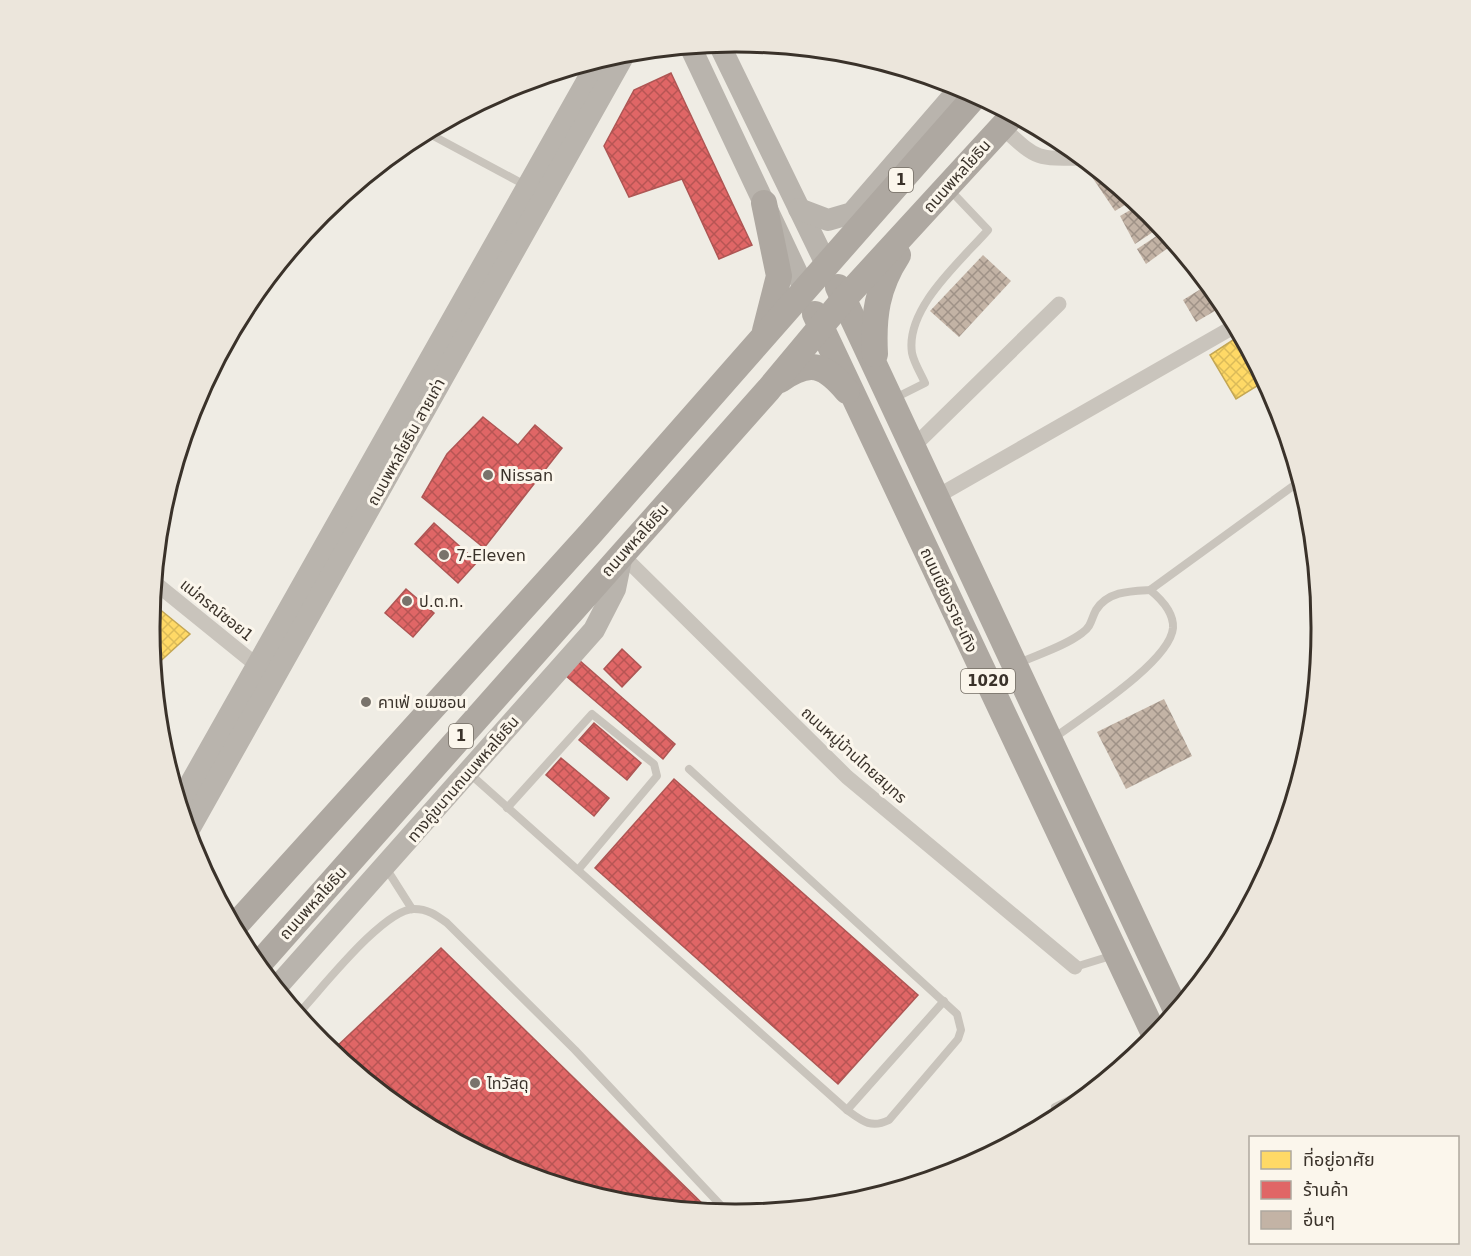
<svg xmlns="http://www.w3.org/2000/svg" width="1471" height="1256" font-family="'DejaVu Sans','Noto Sans Thai',sans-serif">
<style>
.homes{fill:url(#homes-cross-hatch);stroke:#c4a754;stroke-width:1.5}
.shops{fill:url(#shops-cross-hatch);stroke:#ae5654;stroke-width:1.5}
.building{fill:url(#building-cross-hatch)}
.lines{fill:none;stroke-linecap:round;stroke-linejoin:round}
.lane{stroke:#c9c4bc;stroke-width:8}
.street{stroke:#c9c4bc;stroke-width:15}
.secondary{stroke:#b9b4ad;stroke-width:22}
.primary{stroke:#aea8a1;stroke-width:26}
.poi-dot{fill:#79736b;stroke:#fbf6ec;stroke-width:2}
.labels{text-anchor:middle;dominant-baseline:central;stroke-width:6;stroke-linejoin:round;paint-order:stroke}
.shield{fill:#fbf6ec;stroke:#746d64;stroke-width:1.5}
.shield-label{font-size:15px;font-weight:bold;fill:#3a322a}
.street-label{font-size:16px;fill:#3a322a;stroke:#fbf6ec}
.poi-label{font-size:16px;fill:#3a322a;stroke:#fbf6ec;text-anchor:start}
.rim{fill:none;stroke:#3a322a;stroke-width:3}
</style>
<defs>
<pattern id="homes-cross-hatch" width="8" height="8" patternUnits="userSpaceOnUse" patternTransform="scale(1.5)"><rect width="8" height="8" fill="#ffd966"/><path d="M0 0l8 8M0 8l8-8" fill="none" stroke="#dbbb59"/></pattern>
<pattern id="shops-cross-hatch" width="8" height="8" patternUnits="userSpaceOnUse" patternTransform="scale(1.5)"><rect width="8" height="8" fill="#e06666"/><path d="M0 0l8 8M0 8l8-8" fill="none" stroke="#b75554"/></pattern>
<pattern id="building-cross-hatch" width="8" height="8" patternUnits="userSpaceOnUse" patternTransform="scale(1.5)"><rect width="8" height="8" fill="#c3b3a5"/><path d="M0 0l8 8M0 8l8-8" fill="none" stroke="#9f9287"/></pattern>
</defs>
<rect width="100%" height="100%" fill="#efece4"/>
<g class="homes">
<path d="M1239,336l26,45 -29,18 -26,-44z"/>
<path d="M152,603l38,31 -37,34 -3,-40z"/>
</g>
<g class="shops">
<path d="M671,73l81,172 -33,14 -37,-80 -53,18 -25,-51 30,-56z"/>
<path d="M483,417l35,28 17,-20 27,23 -78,100 -62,-51 25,-43z"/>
<path d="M434,523l43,39 -19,21 -43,-39z"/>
<path d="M406,589l28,24 -21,24 -28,-24z"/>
<path d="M622,649l19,18 -19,20 -18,-18z"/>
<path d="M579,660l96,84 -12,15 -97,-83z"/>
<path d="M594,723l47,40 -14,17 -48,-40z"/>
<path d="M561,758l48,40 -15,18 -48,-41z"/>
<path d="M674,779l244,216 -80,89 -243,-216z"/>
<path d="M441,948l269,263 -89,-8 -110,-34 -101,-54 -78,-64z"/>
</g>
<g class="building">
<path d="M1099,172l11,9 23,19 -18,11 -23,-34z"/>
<path d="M1139,205l10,8 10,15 -24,16 -15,-28z"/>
<path d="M1164,231l8,14 -26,19 -9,-15z"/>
<path d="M983,255l28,26 -52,56 -29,-26z"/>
<path d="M1204,287l14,22 -22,13 -13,-22z"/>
<path d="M1164,699l28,57 -66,33 -29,-57z"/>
</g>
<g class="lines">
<g class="lane">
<path d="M426,132l99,53"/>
<path d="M895,398l30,-15c-4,-9 -11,-20 -13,-30 -7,-45 49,-92 76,-123l-38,-40"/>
<path d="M1019,663c20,-9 46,-17 63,-30 10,-7 9,-14 14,-23 12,-19 35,-19 54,-20l150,-109"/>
<path d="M1054,738c28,-21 116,-76 119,-110 1,-16 -12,-29 -23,-38"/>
<path d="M470,774l377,336c15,11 24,19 42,10l69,-81 3,-9 -4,-16 -268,-245"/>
<path d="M507,808l85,-94 62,50 3,12 -79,94"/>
<path d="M386,868l26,41"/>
<path d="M1075,967l39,-12"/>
<path d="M298,1014c22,-23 85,-105 116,-105 14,0 22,6 33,14l128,127 153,163"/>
<path d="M1055,1107l40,-20"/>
<path d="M847,1110l97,-109"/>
</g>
<g class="street">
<path d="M1002,127c35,32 32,32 81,31"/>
<path d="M913,447l146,-143"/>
<path d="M936,497l299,-171"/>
<path d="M622,555l225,222 228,190"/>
<path d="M154,582l110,89"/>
</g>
<g class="secondary">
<path d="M719,44l108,222"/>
<path d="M690,46l115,244"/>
<path d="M799,209l29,11 24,-7 109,-126"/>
<path d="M179,804l420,-744"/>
<path d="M188,831l437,-778"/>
<path d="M276,988l318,-358 21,-41 7,-34"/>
</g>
<g class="primary">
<path d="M764,203l15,73 -14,55"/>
<path d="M838,287l338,723"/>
<path d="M815,314l340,722"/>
<path d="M875,354c-2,-38 2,-67 23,-99"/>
<path d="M780,380c30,-21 44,-16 67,11"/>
<path d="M234,927l356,-393 386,-439"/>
<path d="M258,965l511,-576 75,-90 169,-184"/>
</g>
</g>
<g class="poi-dot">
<circle cx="488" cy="475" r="6"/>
<circle cx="444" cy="555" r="6"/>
<circle cx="407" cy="601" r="6"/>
<circle cx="366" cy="702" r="6"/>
<circle cx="475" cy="1083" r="6"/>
</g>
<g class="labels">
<g class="shield">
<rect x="889" y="168" width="24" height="24" rx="4.5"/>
<rect x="961" y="669" width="54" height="24" rx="4.5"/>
<rect x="449" y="724" width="24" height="24" rx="4.5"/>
</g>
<g class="shield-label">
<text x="901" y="180">1</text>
<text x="988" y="681">1020</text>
<text x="461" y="736">1</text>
</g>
<g class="street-label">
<text transform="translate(957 176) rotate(-48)">ถนนพหลโยธิน</text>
<text transform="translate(406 442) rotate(-61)">ถนนพหลโยธิน สายเก่า</text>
<text transform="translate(635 540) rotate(-48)">ถนนพหลโยธิน</text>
<text transform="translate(949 600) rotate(65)">ถนนเชียงราย-เทิง</text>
<text transform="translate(217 610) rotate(39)">แม่กรณ์ซอย1</text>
<text transform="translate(854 755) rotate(42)">ถนนหมู่บ้านไทยสมุทร</text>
<text transform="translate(463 779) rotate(-49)">ทางคู่ขนานถนนพหลโยธิน</text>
<text transform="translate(313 903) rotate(-48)">ถนนพหลโยธิน</text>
</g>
<g class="poi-label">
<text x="500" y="475">Nissan</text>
<text x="456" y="555">7-Eleven</text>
<text x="419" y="601">ป.ต.ท.</text>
<text x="378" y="702">คาเฟ่ อเมซอน</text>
<text x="487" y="1083">ไทวัสดุ</text>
</g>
</g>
<path d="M0 0H1471V1256H0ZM735 52H736A575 575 0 0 1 1311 627V629A575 575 0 0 1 736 1204H735A575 575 0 0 1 160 629V627A575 575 0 0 1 735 52Z" fill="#ece6dc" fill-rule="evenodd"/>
<path class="rim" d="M735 52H736A575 575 0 0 1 1311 627V629A575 575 0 0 1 736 1204H735A575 575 0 0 1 160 629V627A575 575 0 0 1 735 52Z"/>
<rect x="1249" y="1136" width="210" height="108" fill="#fbf6ec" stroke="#aea89e" stroke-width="1.5"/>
<rect x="1261" y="1151" width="30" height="18" fill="#ffd966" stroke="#aea89e" stroke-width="1.5"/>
<text x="1303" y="1166" font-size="18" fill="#3a322a">ที่อยู่อาศัย</text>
<rect x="1261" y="1181" width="30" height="18" fill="#e06666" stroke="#aea89e" stroke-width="1.5"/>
<text x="1303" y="1196" font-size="18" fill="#3a322a">ร้านค้า</text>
<rect x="1261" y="1211" width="30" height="18" fill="#c3b3a5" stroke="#aea89e" stroke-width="1.5"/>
<text x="1303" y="1226" font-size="18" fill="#3a322a">อื่นๆ</text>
</svg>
